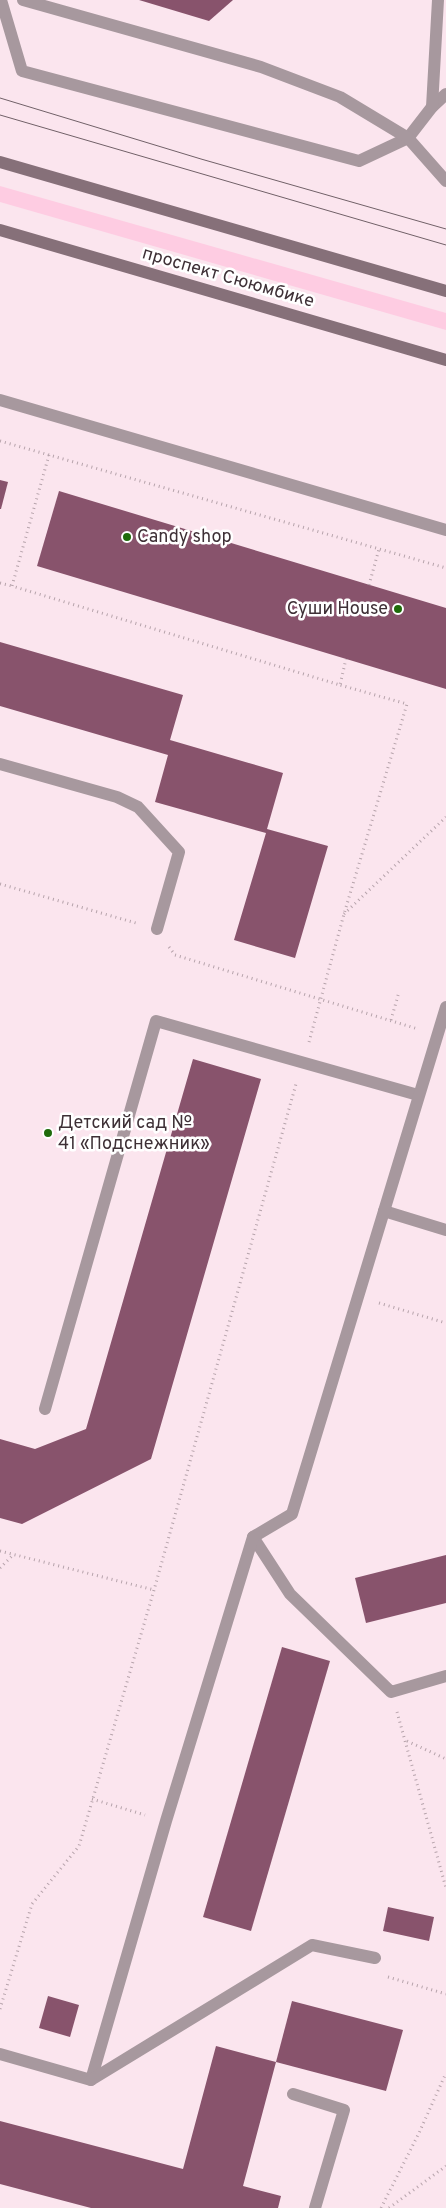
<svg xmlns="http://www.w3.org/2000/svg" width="446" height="2208" font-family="Overpass,sans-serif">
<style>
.green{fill:#fecce2}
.building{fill:#88536c}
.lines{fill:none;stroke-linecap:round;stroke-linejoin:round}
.path{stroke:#b6a3ab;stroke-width:3;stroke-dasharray:1 4;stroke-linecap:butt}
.service{stroke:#a7989e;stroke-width:12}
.minor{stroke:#a7989e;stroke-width:12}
.secondary{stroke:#867079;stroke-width:12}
.tram{stroke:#716168;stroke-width:1}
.poi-dot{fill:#1f6b0b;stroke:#fff;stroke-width:2}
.labels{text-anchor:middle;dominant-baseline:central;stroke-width:5;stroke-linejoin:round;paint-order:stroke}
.street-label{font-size:18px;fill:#3e3036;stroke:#fff}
.poi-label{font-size:18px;fill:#3e3036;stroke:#fff;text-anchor:start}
</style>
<rect width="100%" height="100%" fill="#fbe5ee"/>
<path class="green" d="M0,186l446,127v17l-446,-128z"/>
<g class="building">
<path d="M139,0h94l-24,21z"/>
<path d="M0,480l8,2 -7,27h-1z"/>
<path d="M59,491l387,117v81l-409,-123z"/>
<path d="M0,642l183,53 -13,45 113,33 -16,56 61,17 -33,112 -61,-18 32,-107 -111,-31 13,-47 -168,-49z"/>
<path d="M193,1059l68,20 -110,380 -129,65 -22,-6v-79l35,10 51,-20z"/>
<path d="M446,1555v48l-80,20 -11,-45z"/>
<path d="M282,1647l48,14 -79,270 -48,-14z"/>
<path d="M388,1907l46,10 -5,24 -46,-10z"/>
<path d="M48,1996l31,9 -9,32 -31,-9z"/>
<path d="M292,2001l111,29 -17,61 -110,-29z"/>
<path d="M216,2046l60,16 -33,124 38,10 -3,12h-187l-91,-24v-63l183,48z"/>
</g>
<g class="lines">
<g class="path">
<path d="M0,441l446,127"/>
<path d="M49,455l-37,131 328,99 6,-26"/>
<path d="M0,583l12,3"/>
<path d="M369,585l10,-36"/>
<path d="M0,884l136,39"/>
<path d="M344,914l102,-97"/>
<path d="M169,947l6,8 243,74"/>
<path d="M391,1020l8,-28"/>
<path d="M309,1042l35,-128 63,-210 -67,-19"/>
<path d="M379,1303l67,20"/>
<path d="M0,1551l154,39"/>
<path d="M0,1568l13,-13"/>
<path d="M397,1712l49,176"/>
<path d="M407,1741l39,18"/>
<path d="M92,1799l53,16"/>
<path d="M388,1977l58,17"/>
<path d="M0,2009l32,-105 47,-58 75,-256 142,-506"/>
<path d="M381,2208l38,-75 27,-60"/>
<path d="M389,2208l57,-42"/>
</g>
<g class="service">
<path d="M1,0l21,71 337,90 49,-23 24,-31 14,-13"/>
<path d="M432,107l6,-107"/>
<path d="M0,764l117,33 21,10 41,45 -22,77"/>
<path d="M384,1211l62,19"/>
<path d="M45,1409l111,-388 262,74"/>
<path d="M253,1537l37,57 101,98 55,-16"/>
<path d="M0,2054l91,26 75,-259 87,-284 39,-23 154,-507"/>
<path d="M91,2080l221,-135 63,13"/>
<path d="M293,2094l51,16 -29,98"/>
</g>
<g class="minor">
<path d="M23,0l238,67 79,30 68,41 38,43"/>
<path d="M0,400l446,130"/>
</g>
<g class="secondary">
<path d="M0,162l446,129"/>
<path d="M0,230l446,130"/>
</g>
<g class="tram">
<path d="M0,98l201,61 245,70"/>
<path d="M0,115l446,130"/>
</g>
</g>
<g class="poi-dot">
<circle cx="127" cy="537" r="5"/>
<circle cx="398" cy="609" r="5"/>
<circle cx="48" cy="1133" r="5"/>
</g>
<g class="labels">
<g class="street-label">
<text transform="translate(228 278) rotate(16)">проспект Сююмбике</text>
</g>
<g class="poi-label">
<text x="137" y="537">Candy shop</text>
<text x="388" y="609" text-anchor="end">Суши House</text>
<text x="58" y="1123">Детский сад №<tspan x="58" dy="21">41 «Подснежник»</tspan></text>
</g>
</g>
</svg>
